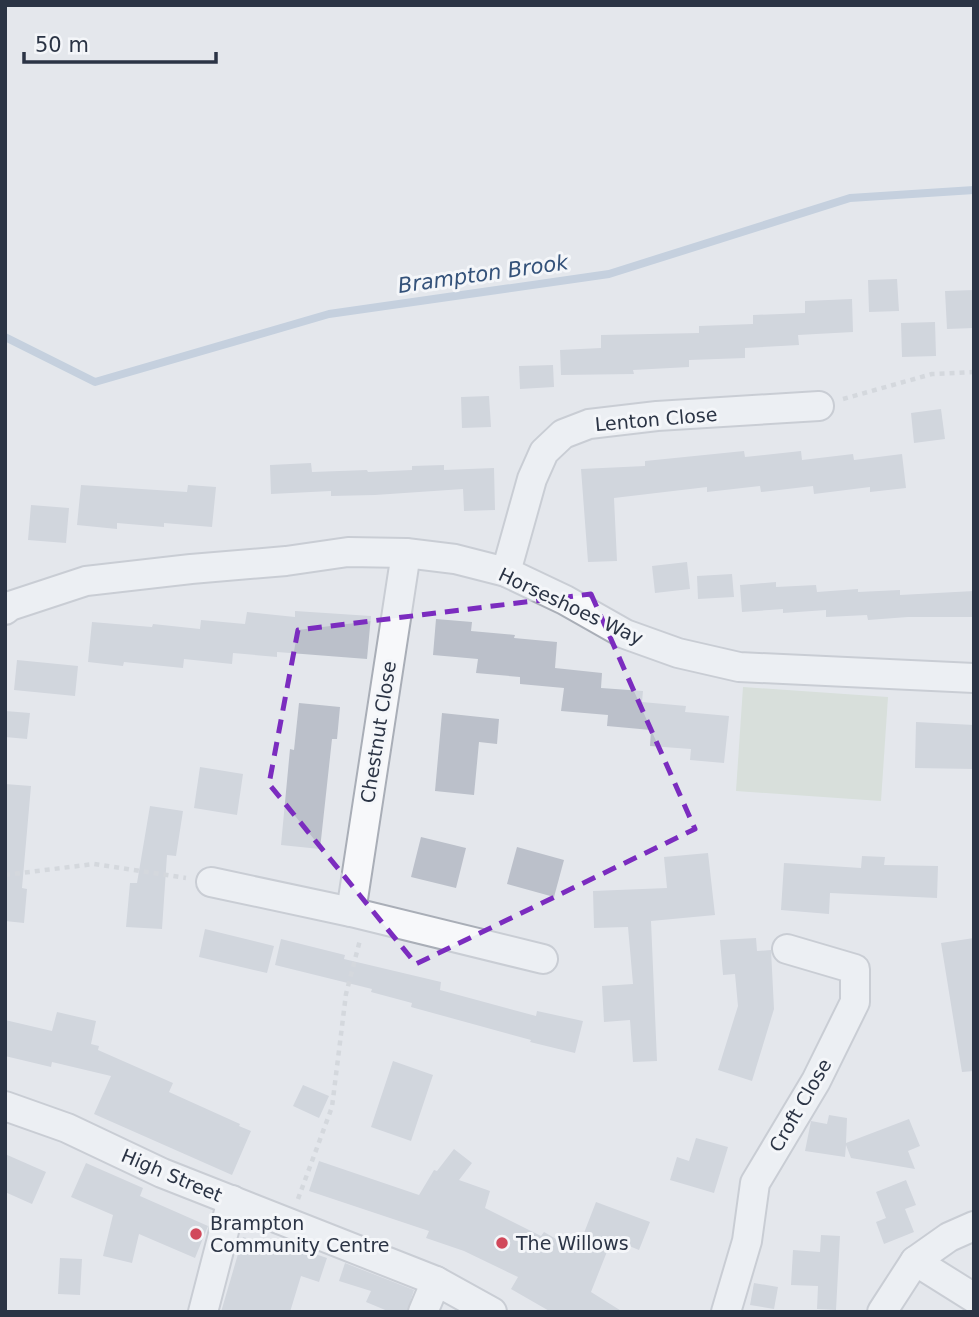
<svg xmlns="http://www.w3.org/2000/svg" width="979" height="1317" font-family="'DejaVu Sans',sans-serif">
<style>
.green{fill:#c9d6c5}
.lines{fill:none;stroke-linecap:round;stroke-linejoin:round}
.stream{stroke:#9fb4cc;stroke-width:8}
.building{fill:#bbc0ca}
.minor-casing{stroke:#a9aeb7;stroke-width:32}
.path{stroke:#c2c5cb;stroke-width:4.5;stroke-dasharray:5 5;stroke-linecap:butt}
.minor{stroke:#f7f8fa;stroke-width:28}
.marked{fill:none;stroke:#7b2cbf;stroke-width:5;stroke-dasharray:14 9;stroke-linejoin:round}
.poi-dot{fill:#d1495b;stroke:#f4f6f9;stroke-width:2.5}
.labels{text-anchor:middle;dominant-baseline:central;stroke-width:6;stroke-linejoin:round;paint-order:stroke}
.street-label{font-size:19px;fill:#2b3445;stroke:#f4f6f9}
.poi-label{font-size:19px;fill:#2b3445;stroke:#f4f6f9;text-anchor:start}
.water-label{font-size:21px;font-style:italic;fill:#34527a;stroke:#f4f6f9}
</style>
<rect width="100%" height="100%" fill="#e4e7ec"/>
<path class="green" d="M743,687l145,10 -7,104 -145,-10z"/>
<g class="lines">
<path class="stream" d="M5,337l90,45 234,-68 280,-40 241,-76 124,-8"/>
</g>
<g class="building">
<path d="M897,279l2,32 -30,1 -1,-32z"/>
<path d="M974,290v38l-27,1 -2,-38z"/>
<path d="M852,299l1,33 -55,3 1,10 -54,3v10l-56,2v7l-56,3 1,4 -73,1 -1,-25 41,-2v-13l98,-2v-7l54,-2v-9l52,-2v-12z"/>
<path d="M935,322l1,34 -34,1 -1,-34z"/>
<path d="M553,365l1,22 -34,2 -1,-23z"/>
<path d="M489,396l2,31 -29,1 -1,-31z"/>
<path d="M941,409l4,30 -31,4 -3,-30z"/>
<path d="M744,451l1,6 56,-6 1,9 51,-6 1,6 48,-6 4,34 -36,4v-5l-56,7 -1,-8 -52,6 -1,-6 -53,6v-5l-93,11 3,63 -29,1 -7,-93 64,-3v-5z"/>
<path d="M311,463l1,9 55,-2 1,2 44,-2v-4l32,-1v5l50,-2 1,42 -31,1 -1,-22 -88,6 -44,1v-5l-60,3 -1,-29z"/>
<path d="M81,485l106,7 1,-7 28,2 -4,40 -48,-4v4l-47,-4v6l-40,-4z"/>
<path d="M31,505l38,3 -3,35 -38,-3z"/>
<path d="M687,562l3,27 -35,4 -3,-27z"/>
<path d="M732,574l2,23 -36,2 -1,-23z"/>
<path d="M776,582v5l40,-2 1,7 41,-3v3l42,-2v5l74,-4v26h-66l-40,3 -1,-5 -41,2v-7l-43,3v-4l-41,3 -2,-27z"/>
<path d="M295,611l76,5 -4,43 -90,-7v5l-44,-4 -1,11 -48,-5 -1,9 -59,-6 -1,4 -35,-4 4,-40 60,5 1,-3 47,5 1,-9 44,4 2,-12 48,5z"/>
<path d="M436,619l36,3 -1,9 44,4 -1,3 43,4 -2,26 47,5 -1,15 42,3 -1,11 44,4 -1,6 44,4 -5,47 -34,-3 1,-11 -41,-3 1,-16 -44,-4 1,-11 -47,-4 3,-23 -44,-4v-7l-44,-4 2,-14 -45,-4z"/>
<path d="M17,660l61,6 -3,30 -61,-6z"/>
<path d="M299,703l41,4 -3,32h-5l-12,110 -39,-4 9,-96 4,1z"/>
<path d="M5,711l25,2 -3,26 -22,-2z"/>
<path d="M442,713l57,6 -2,25 -18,-2 -5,53 -39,-4z"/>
<path d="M916,722l58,3v44l-59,-1z"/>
<path d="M200,767l43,7 -6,41 -43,-7z"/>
<path d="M5,784l26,2 -9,102 5,1 -3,34 -19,-2z"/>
<path d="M150,806l33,5 -7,45 -9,-1 -5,74 -36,-2 4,-44h7z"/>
<path d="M421,837l45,11 -10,40 -45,-11z"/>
<path d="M517,847l47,13 -10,37 -47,-13z"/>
<path d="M708,853l7,62 -64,6 6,140 -24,1 -3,-42 -26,2 -2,-36 31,-2 -5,-57 -34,1 -1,-37 74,-3 -3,-31z"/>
<path d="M862,856l23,1 -1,8 54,1 -1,32 -107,-5 -1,21 -48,-4 3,-47 77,5z"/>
<path d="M205,929l69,17 -7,27 -68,-16z"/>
<path d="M756,938l1,13 14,-1 3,59 -22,72 -34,-11 20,-64 -3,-32 -12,1 -3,-35z"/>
<path d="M974,938v133l-12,1 -21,-129z"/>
<path d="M281,939l64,16 -1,4 97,23 -1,8 96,26 1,-5 46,10 -8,32 -45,-11 1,-2 -120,-33 1,-4 -41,-11 1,-3 -97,-24z"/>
<path d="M57,1012l39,9 -5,23 8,2 -1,4 75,33 -4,9 71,32 -1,2 12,5 -19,44 -138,-61 17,-38 -59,-14 -1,5 -46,-11v-36l47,11z"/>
<path d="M393,1061l40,14 -22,66 -40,-14z"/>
<path d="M303,1085l26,11 -10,22 -26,-12z"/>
<path d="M829,1115l18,3 -1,25 63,-24 11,27 -12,5 7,18 -64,-11 -5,-13 -1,12 -40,-6 6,-30 16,3z"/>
<path d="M696,1138l32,9 -14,46 -44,-13 7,-23 12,4z"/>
<path d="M454,1149l18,14 -13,17 31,11 -5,17 56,28 3,-4 33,19 19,-49 54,20 -11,28 -27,-11 -21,53 32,20h-72l-40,-23 7,-12 -54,-26 -38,-13 3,-7 -120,-40 10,-30 100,34 15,-25 3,1z"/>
<path d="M5,1154l41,18 -14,32 -27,-12z"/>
<path d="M86,1163l57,25 -3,8 68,30 -13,32 -56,-24 -7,29 -29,-7 10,-41 -42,-18z"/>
<path d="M906,1180l10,25 -11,4 9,23 -30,12 -8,-22 10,-4 -10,-26z"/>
<path d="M821,1235l19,1 -4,74 -19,-1 1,-23 -27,-1 2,-35 27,2z"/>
<path d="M243,1237l48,14 1,-5 35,12 -8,24 -18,-6 -11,36h-69z"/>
<path d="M60,1258l22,1 -2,36 -22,-1z"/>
<path d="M345,1263l69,27 -7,22h-17l-24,-10 5,-11 -32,-10z"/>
<path d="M754,1283l24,4 -4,22 -24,-4z"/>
</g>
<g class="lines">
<defs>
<g id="minor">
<path d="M506,572l26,-93 12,-27 19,-18 26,-10 68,-8 162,-10"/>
<path d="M5,610l5,-4 76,-25 105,-12 95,-8 62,-9 58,1 49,6 51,13 59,28 60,34 53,19 61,14 235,11"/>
<path d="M211,882l140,30 192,47"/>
<path d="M351,912l55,-359"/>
<path d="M5,1106l62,22 95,45 274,108 56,31"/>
<path d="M915,1261l59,37"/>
<path d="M203,1312l29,-112"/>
<path d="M423,1312l13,-31"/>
<path d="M726,1312l21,-71 8,-58 61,-102 39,-79v-33l-68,-20"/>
<path d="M882,1312l33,-51 34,-24 25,-11"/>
</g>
</defs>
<use href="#minor" class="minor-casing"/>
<g class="path">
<path d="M843,399l89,-25 42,-2"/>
<path d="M5,875l89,-11 92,14"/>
<path d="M298,1199l34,-92 14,-113 14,-54"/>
</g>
<use href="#minor" class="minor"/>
</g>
<path d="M0 0H979V1317H0ZM591,594l104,235 -279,135 -147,-180 29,-154z" fill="#e4e7ec" fill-opacity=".55" fill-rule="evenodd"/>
<path class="marked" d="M591,594l104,235 -279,135 -147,-180 29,-154z"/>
<g class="poi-dot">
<circle cx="196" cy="1234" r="7"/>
<circle cx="502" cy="1243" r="7"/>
</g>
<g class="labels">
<g class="street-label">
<text transform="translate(656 419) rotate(-5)">Lenton Close</text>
<text transform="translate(571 606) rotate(25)">Horseshoes Way</text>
<text transform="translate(378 732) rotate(-81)">Chestnut Close</text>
<text transform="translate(800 1105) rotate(-60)">Croft Close</text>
<text transform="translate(172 1175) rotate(23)">High Street</text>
</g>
<g class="poi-label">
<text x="210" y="1223">Brampton<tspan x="210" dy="22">Community Centre</tspan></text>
<text x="516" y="1243">The Willows</text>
</g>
<g class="water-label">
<text transform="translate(483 274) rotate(-8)">Brampton Brook</text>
</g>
</g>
<rect width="979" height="1317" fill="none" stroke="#2b3445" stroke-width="14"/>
<path d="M24 52v10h192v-10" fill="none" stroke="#2b3445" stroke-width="3.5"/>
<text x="35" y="52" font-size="21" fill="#2b3445" stroke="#f4f6f9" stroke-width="5" paint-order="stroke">50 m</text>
</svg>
